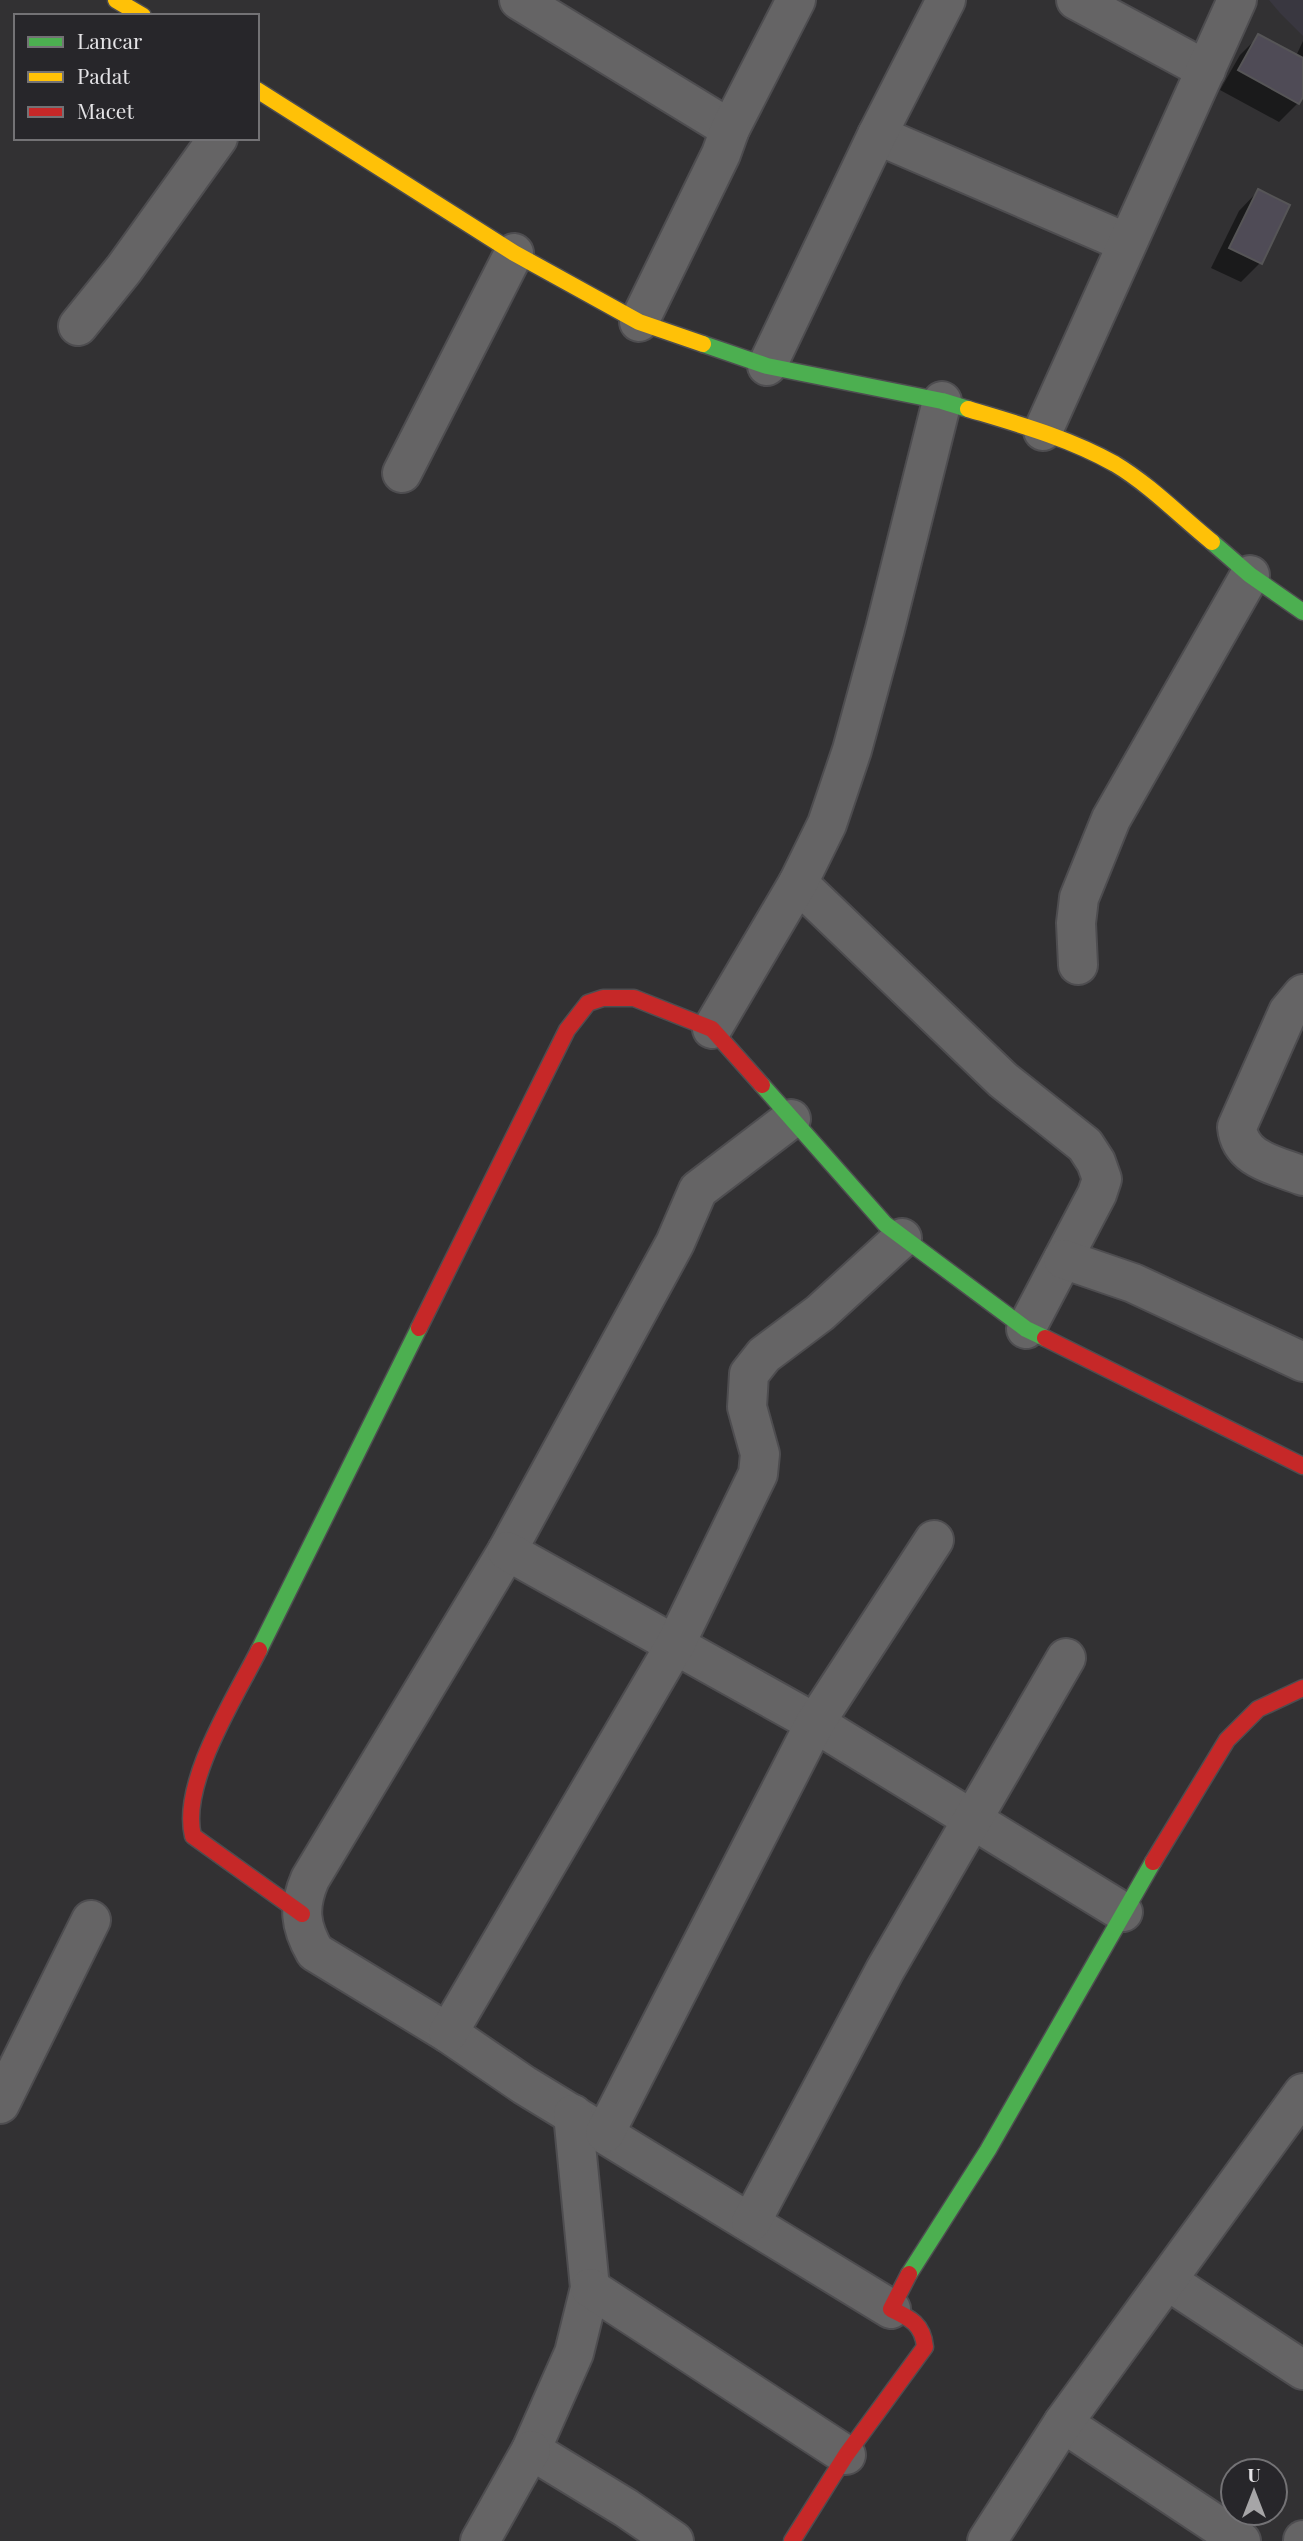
<svg xmlns="http://www.w3.org/2000/svg" width="1303" height="2541" font-family="'Playfair Display',serif">
<style>
.built{fill:#393740}
.shadow{fill:#0007}
.building{fill:#4f4b56;stroke:#565557;stroke-width:2}
.lines{fill:none;stroke-linecap:round;stroke-linejoin:round}
.street-casing{stroke:#4e4d50;stroke-width:42}
.fast-casing{stroke:#4e4d50;stroke-width:19}
.slow-casing{stroke:#4e4d50;stroke-width:19}
.jam-casing{stroke:#4e4d50;stroke-width:19}
.street{stroke:#656465;stroke-width:38}
.fast{stroke:#4caf50;stroke-width:16}
.slow{stroke:#ffc107;stroke-width:16}
.jam{stroke:#c62828;stroke-width:16}
</style>
<rect width="100%" height="100%" fill="#323133"/>
<path class="built" d="M1269,0h34v36l-23,-23z"/>
<g class="shadow">
<path d="M1259,36l37,20 7,-15v53l-5,9 -19,19 -59,-32 20,-35z"/>
<path d="M1258,191l2,72 -19,19 -30,-14 28,-57z"/>
</g>
<g class="building">
<path d="M1258,34l45,24v39l-4,7 -61,-34z"/>
<path d="M1258,189l32,16 -28,59 -33,-16z"/>
</g>
<g class="lines">
<defs>
<g id="street">
<path d="M519,0l211,129"/>
<path d="M1076,0l130,70"/>
<path d="M877,135l250,108"/>
<path d="M639,322l82,-168 9,-25 66,-129"/>
<path d="M78,326l46,-57 94,-131"/>
<path d="M767,366l110,-231 69,-135"/>
<path d="M1043,431l194,-431"/>
<path d="M402,473l112,-220"/>
<path d="M798,883l205,197 82,65 11,17 6,17 -5,15 -71,135"/>
<path d="M1078,965l-2,-42 3,-25 32,-79 139,-244"/>
<path d="M1303,994l-15,18 -51,115c3,33 39,38 66,49"/>
<path d="M712,1029l86,-146 29,-59 25,-74 33,-121 57,-228"/>
<path d="M791,1119l-93,71 -23,53 -168,308 -197,328c-12,28 -10,47 5,73l133,81 76,52 367,224"/>
<path d="M1063,1259l70,24 170,79"/>
<path d="M507,1551l308,172 308,189"/>
<path d="M448,2033l227,-388 83,-171 2,-20 -13,-47 2,-33 15,-19 56,-42 82,-75"/>
<path d="M0,2104l91,-184"/>
<path d="M573,2114l17,174 -16,65 -43,97 95,58 48,33"/>
<path d="M605,2133l210,-410 119,-183"/>
<path d="M751,2222l134,-252 181,-312"/>
<path d="M1168,2281l135,89"/>
<path d="M590,2288l256,167"/>
<path d="M1063,2423l178,118"/>
<path d="M480,2541l51,-91"/>
<path d="M987,2541l76,-118 240,-330"/>
<path d="M1303,2541v-1"/>
</g>
<g id="fast">
<path d="M703,344l64,22 175,35 26,8"/>
<path d="M1212,542l38,33 53,37"/>
<path d="M762,1085l123,139 141,105 19,9"/>
<path d="M259,1650l160,-322"/>
<path d="M909,2274l79,-124 165,-288"/>
</g>
<g id="slow">
<path d="M116,0l27,16"/>
<path d="M257,90l257,163 125,69 64,22"/>
<path d="M968,409c50,15 101,29 147,55 35,21 65,52 97,78"/>
</g>
<g id="jam">
<path d="M419,1328l148,-298 21,-27 15,-5h31l78,31 50,56"/>
<path d="M1045,1338l258,128"/>
<path d="M259,1650c-24,48 -79,133 -66,186l109,78"/>
<path d="M1153,1862l74,-122 31,-31 45,-21"/>
<path d="M792,2541l54,-86 79,-108c-2,-23 -15,-29 -34,-38l18,-35"/>
</g>
</defs>
<use href="#street" class="street-casing"/>
<use href="#fast" class="fast-casing"/>
<use href="#slow" class="slow-casing"/>
<use href="#jam" class="jam-casing"/>
<use href="#street" class="street"/>
<use href="#fast" class="fast"/>
<use href="#slow" class="slow"/>
<use href="#jam" class="jam"/>
</g>
<rect x="14" y="14" width="245" height="126" fill="#27262a" stroke="#737275" stroke-width="2"/>
<rect x="28" y="37" width="35" height="10" fill="#4caf50" stroke="#737275" stroke-width="2"/>
<text x="77" y="49" font-size="21" fill="#e4e3e6">Lancar</text>
<rect x="28" y="72" width="35" height="10" fill="#ffc107" stroke="#737275" stroke-width="2"/>
<text x="77" y="84" font-size="21" fill="#e4e3e6">Padat</text>
<rect x="28" y="107" width="35" height="10" fill="#c62828" stroke="#737275" stroke-width="2"/>
<text x="77" y="119" font-size="21" fill="#e4e3e6">Macet</text>
<g transform="translate(1254 2492)"><circle r="33" fill="#27262a" stroke="#737275" stroke-width="2"/>
<path d="M0-5L12 26L0 18L-12 26Z" fill="#a6a5a7"/>
<text y="-10" font-size="19" font-weight="bold" text-anchor="middle" fill="#e4e3e6">U</text>
</g>
</svg>
